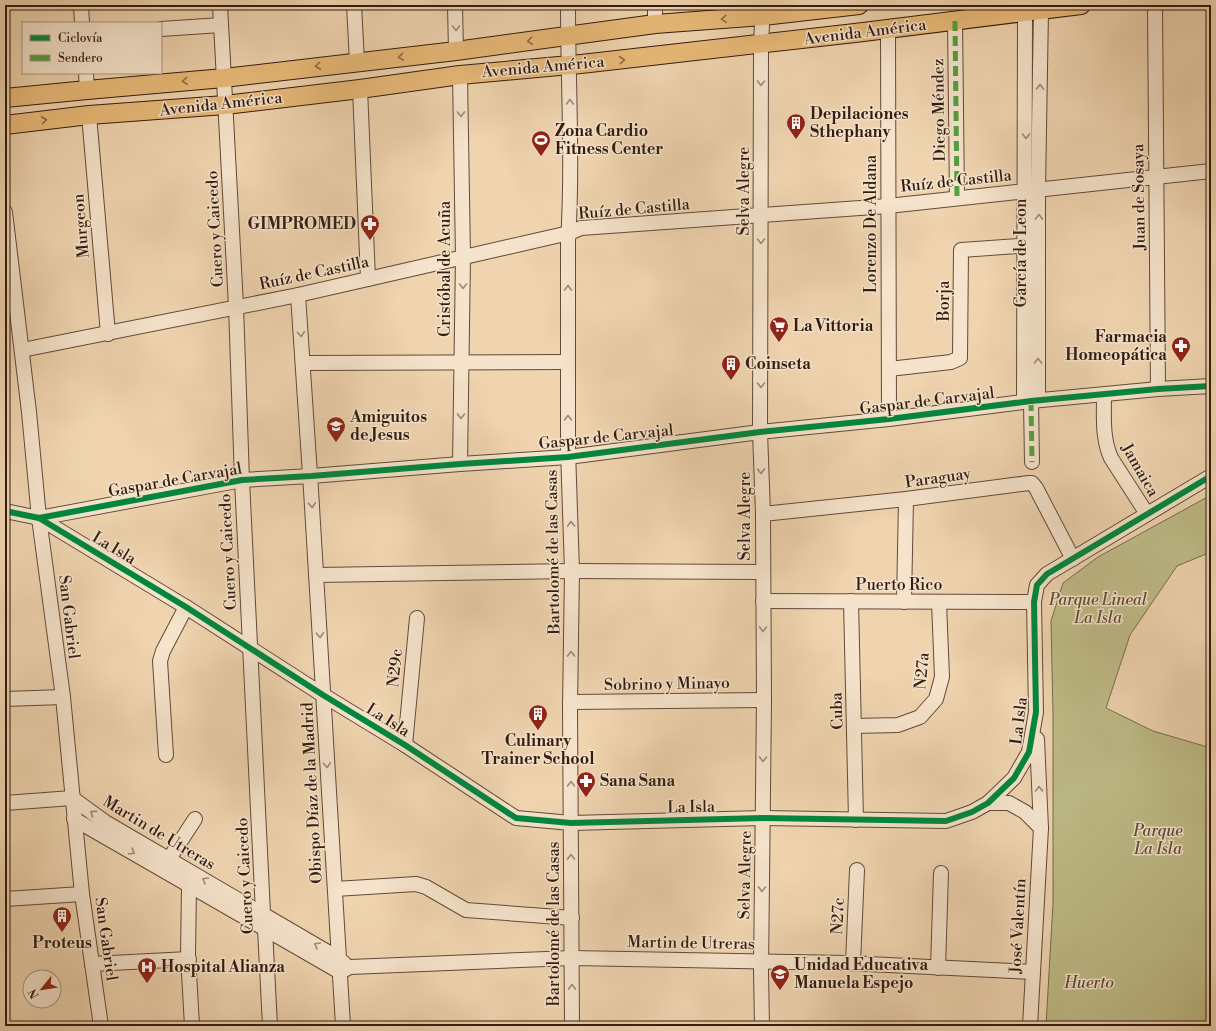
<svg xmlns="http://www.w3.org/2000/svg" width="1216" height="1031" font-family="'Libre Bodoni',serif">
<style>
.green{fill:#bebb87;stroke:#786c4c}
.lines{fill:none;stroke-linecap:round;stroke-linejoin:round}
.minor-casing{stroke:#624a38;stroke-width:16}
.major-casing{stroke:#331c10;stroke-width:20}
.minor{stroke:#f5e3cb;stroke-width:14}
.major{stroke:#e8ba78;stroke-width:18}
.quiet{stroke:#52a13f;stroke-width:5;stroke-dasharray:10 5;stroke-linecap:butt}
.cycleway-casing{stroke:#f5e3cb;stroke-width:8}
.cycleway{stroke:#00873e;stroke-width:6}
.oneway{stroke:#8e6b44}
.oneway2{stroke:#9e8977}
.labels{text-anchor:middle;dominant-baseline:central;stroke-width:3;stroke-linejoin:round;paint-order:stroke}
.street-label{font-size:16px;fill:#331c10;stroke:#f5e3cb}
.poi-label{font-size:16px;font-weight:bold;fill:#331c10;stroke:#f5e3cb;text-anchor:start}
.park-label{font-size:16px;font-style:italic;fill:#5d4c34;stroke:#f5e3cb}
</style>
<rect width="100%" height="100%" fill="#efd4af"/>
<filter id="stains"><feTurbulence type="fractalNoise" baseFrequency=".005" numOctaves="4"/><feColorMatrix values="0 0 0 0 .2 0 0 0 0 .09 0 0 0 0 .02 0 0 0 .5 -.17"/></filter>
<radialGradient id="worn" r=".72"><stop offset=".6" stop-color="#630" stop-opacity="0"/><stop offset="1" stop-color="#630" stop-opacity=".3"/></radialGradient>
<path class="green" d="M1211,495v57l-34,14 -47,69 -24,73 47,23 58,17v278h-165l7,-123v-190l-2,-92 12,-38 35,-26z"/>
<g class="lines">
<defs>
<g id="minor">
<path d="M81,5l1,18"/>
<path d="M220,5l16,301 6,174 21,433 2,16 5,97"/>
<path d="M354,5l3,57"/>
<path d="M455,5l1,46"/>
<path d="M568,5c0,79 5,158 0,237v208l4,121 -2,137 2,318"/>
<path d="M1155,5l3,384"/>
<path d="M955,21l2,177"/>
<path d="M655,24v-19"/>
<path d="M161,29l60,-4"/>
<path d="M888,29l1,390"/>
<path d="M86,73l1,17"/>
<path d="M460,75l3,182 -3,207"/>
<path d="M360,89l8,190"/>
<path d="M89,115l19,219"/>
<path d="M5,212l24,200 10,106 24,179 19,197 19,132"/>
<path d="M298,295l13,195 32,536"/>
<path d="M22,350l276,-55 271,-62 12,-5 307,-22 323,-35"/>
<path d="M303,363l265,-1"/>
<path d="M889,369l62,-7 9,-4 1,-108 73,-5"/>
<path d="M1104,395c0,21 -2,43 7,63l36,56"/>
<path d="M1038,400v-211l3,-179"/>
<path d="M1031,401l1,61"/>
<path d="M1024,402l1,-389"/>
<path d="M5,511l34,7 203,-38 69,-4 149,-12 108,-7 192,-25 129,-13 142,-18 127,-12 53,-3"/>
<path d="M763,514l143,-15 123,-16h3l4,5 37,71"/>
<path d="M39,518l147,89 137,88 82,50 111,73 55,5 192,-5 183,3 26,-9 16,-9 26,-25 15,-26 7,-40 -2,-110 3,-17 10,-11 164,-98"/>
<path d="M316,575l256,-4 190,1"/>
<path d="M763,601l271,1"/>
<path d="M851,601l5,219"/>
<path d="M904,602l2,-103"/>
<path d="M5,699l58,-2"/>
<path d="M570,702l194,-2"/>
<path d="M854,726l44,-1 22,-8 16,-18 6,-22 -3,-75"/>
<path d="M405,745l12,-127"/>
<path d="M166,755l-6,-94 3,-10 23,-44"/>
<path d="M5,803l67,-5 33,24 226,132 13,9"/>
<path d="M988,803h21l16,9 16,16"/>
<path d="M74,819l266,153 10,-5 222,-9 275,5 186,9"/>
<path d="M169,859l26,-40"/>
<path d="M189,885l-1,70 4,71"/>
<path d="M335,889l81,-5 10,3 40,23 106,8"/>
<path d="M5,899l77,-5"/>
<path d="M853,963l4,-93"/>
<path d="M92,964l97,-5"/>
<path d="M938,968l3,-95"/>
<path d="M762,1026l-1,-55 3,-271 -1,-186 -3,-82 1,-388 2,-39"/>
<path d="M1030,1026l11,-198 -4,-89"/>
</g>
<g id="major">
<path d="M5,98l82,-8 137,-12 232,-27 199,-27 108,-8 96,-11"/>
<path d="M5,125l84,-10 136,-10 135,-16 100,-14 121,-11 274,-31 226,-28"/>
</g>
</defs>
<use href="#minor" class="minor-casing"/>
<use href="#major" class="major-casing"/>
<use href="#minor" class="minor"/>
<use href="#major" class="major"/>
<g class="quiet">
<path d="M955,21l2,177"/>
<path d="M1031,401l1,61"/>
</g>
<defs>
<g id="cycleway">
<path d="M5,511l34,7 203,-38 69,-4 149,-12 108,-7 192,-25 129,-13 142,-18 127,-12 53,-3"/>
<path d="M39,518l147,89 137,88 82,50 111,73 55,5 192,-5 183,3 26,-9 16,-9 26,-25 15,-26 7,-40 -2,-110 3,-17 10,-11 164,-98"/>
</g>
</defs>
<use href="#cycleway" class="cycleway-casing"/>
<use href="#cycleway" class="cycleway"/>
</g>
<defs><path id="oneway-chevron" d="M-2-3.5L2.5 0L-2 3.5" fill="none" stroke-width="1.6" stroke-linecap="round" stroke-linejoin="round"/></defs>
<g class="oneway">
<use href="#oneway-chevron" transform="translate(724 19) rotate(176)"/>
<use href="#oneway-chevron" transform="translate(530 41) rotate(172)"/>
<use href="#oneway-chevron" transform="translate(401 57) rotate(174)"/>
<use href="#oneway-chevron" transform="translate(622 60) rotate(-6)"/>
<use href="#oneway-chevron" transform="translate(318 66) rotate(173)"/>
<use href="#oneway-chevron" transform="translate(185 81) rotate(175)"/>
<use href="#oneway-chevron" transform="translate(44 120) rotate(-7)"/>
</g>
<g class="oneway2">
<use href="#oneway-chevron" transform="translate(456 28) rotate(89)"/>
<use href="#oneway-chevron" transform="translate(761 83) rotate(91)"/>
<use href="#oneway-chevron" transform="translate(1040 87) rotate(-89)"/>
<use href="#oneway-chevron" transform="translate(570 102) rotate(-90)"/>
<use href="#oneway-chevron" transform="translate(461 114) rotate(89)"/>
<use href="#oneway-chevron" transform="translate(1026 136) rotate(90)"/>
<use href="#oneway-chevron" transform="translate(1039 217) rotate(-89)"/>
<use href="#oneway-chevron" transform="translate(761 241) rotate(90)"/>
<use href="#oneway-chevron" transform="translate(463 286) rotate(91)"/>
<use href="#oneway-chevron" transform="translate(568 288) rotate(-90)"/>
<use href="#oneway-chevron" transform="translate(301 334) rotate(86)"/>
<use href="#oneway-chevron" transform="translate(1038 361) rotate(-90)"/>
<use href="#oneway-chevron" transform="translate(761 385) rotate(90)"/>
<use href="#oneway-chevron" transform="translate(461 416) rotate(91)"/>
<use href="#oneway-chevron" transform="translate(568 418) rotate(-90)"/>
<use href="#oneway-chevron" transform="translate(761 471) rotate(89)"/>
<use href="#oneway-chevron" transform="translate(312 505) rotate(87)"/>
<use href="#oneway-chevron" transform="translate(571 524) rotate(-92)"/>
<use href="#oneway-chevron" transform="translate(763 629) rotate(90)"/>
<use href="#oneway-chevron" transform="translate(320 635) rotate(87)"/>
<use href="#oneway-chevron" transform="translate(571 654) rotate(-89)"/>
<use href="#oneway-chevron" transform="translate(763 759) rotate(91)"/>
<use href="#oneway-chevron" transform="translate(327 765) rotate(87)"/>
<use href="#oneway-chevron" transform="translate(571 784) rotate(-90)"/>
<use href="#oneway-chevron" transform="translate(1039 789) rotate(-92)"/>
<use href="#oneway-chevron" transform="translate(93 813) rotate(-144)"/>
<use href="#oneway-chevron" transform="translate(132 852) rotate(30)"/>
<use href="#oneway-chevron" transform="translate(571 857) rotate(-91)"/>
<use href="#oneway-chevron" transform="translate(205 880) rotate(-150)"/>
<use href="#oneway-chevron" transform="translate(762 889) rotate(91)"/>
<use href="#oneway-chevron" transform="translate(317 945) rotate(-150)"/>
<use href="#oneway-chevron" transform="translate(572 987) rotate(-90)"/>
</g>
<defs>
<symbol id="building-pin" viewBox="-11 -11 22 30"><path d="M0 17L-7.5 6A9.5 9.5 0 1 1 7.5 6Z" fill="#8f2418" stroke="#f5e3cb"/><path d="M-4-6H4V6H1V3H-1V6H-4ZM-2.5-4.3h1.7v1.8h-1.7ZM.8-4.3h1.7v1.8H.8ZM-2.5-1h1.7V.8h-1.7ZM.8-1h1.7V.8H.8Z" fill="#fff"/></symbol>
<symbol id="stadium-pin" viewBox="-11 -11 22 30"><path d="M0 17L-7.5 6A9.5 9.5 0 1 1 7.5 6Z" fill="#8f2418" stroke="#f5e3cb"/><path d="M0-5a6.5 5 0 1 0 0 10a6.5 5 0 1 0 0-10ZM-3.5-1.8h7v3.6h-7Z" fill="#fff"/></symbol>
<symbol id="pharmacy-pin" viewBox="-11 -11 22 30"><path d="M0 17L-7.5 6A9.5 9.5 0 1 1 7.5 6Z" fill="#8f2418" stroke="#f5e3cb"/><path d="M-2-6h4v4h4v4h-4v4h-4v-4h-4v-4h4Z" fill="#fff"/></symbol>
<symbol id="supermarket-pin" viewBox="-11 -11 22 30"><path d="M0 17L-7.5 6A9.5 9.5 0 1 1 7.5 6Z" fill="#8f2418" stroke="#f5e3cb"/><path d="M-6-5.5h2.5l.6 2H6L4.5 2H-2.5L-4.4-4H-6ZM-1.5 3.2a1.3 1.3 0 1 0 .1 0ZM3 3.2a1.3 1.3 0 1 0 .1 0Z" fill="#fff"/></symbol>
<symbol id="school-pin" viewBox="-11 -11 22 30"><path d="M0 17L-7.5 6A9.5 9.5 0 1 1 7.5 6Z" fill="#8f2418" stroke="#f5e3cb"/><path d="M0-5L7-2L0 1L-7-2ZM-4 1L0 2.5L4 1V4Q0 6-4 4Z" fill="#fff"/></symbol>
<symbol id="hospital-pin" viewBox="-11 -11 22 30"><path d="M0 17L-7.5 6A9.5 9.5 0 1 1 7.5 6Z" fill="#8f2418" stroke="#f5e3cb"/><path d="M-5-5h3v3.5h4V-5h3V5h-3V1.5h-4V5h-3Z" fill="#fff"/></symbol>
</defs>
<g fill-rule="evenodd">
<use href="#building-pin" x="785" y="112" width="22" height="30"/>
<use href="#stadium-pin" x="530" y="129" width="22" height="30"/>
<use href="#pharmacy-pin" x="359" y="213" width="22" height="30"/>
<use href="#supermarket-pin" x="768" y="315" width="22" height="30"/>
<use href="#pharmacy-pin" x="1170" y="335" width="22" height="30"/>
<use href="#building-pin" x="720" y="353" width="22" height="30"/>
<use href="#school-pin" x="325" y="415" width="22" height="30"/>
<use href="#building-pin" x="527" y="703" width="22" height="30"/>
<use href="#pharmacy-pin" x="575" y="770" width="22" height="30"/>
<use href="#building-pin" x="51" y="905" width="22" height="30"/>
<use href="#hospital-pin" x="136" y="956" width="22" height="30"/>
<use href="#school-pin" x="769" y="963" width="22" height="30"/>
</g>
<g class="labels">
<g class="street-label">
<text transform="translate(865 32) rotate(-7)">Avenida América</text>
<text transform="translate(543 67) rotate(-5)">Avenida América</text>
<text transform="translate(221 104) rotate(-6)">Avenida América</text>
<text transform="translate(939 110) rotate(-91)">Diego Méndez</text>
<text transform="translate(956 181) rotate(-6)">Ruíz de Castilla</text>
<text transform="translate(744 191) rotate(-90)">Selva Alegre</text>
<text transform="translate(1139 197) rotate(-91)">Juan de Sosaya</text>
<text transform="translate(634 209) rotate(-5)">Ruíz de Castilla</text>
<text transform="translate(871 224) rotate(-90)">Lorenzo De Aldana</text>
<text transform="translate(81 226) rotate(-95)">Murgeon</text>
<text transform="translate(215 229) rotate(-93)">Cuero y Caicedo</text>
<text transform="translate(1021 253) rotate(-90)">García de Leon</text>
<text transform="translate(445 269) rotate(-90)">Cristóbal de Acuña</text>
<text transform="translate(314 273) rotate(-12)">Ruíz de Castilla</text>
<text transform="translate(944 301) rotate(-90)">Borja</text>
<text transform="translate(927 401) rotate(-7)">Gaspar de Carvajal</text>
<text transform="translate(606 437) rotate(-6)">Gaspar de Carvajal</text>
<text transform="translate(1140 470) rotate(60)">Jamaica</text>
<text transform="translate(938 478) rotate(-8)">Paraguay</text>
<text transform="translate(175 480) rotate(-10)">Gaspar de Carvajal</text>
<text transform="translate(745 516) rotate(-90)">Selva Alegre</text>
<text transform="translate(114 548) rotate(31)">La Isla</text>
<text transform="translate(228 552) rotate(-93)">Cuero y Caicedo</text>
<text transform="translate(553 552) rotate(-91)">Bartolomé de las Casas</text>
<text x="899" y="585">Puerto Rico</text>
<text transform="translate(69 617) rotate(83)">San Gabriel</text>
<text transform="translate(395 668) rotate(-84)">N29c</text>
<text transform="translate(922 671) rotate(-85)">N27a</text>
<text transform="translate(667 684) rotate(-1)">Sobrino y Minayo</text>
<text transform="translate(837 711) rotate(-92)">Cuba</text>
<text transform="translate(388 720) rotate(32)">La Isla</text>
<text transform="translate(1019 721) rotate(-83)">La Isla</text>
<text transform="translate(312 793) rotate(-93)">Obispo Díaz de la Madrid</text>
<text transform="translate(691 807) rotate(-1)">La Isla</text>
<text transform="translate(159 833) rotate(31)">Martin de Utreras</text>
<text transform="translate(745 875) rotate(-89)">Selva Alegre</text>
<text transform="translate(245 876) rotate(-93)">Cuero y Caicedo</text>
<text transform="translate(838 916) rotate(-87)">N27c</text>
<text transform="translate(554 924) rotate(-90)">Bartolomé de las Casas</text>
<text transform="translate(1018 926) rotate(-87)">José Valentín</text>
<text transform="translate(106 939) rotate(82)">San Gabriel</text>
<text transform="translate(691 943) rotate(1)">Martin de Utreras</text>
</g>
<g class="poi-label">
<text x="810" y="114">Depilaciones<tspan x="810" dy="18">Sthephany</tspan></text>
<text x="555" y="131">Zona Cardio<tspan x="555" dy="18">Fitness Center</tspan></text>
<text x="356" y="224" text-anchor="end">GIMPROMED</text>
<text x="793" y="326">La Vittoria</text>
<text x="1167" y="337" text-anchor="end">Farmacia<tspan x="1167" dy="18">Homeopática</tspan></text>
<text x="745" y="364">Coinseta</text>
<text x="350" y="417">Amiguitos<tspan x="350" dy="18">de Jesus</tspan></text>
<text x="538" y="741" text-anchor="middle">Culinary<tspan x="538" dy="18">Trainer School</tspan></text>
<text x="600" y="781">Sana Sana</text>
<text x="62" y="943" text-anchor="middle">Proteus</text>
<text x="794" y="965">Unidad Educativa<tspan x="794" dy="18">Manuela Espejo</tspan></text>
<text x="161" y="967">Hospital Alianza</text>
</g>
<g class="park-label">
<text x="1098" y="600">Parque Lineal<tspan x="1098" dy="18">La Isla</tspan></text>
<text x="1158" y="831">Parque<tspan x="1158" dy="18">La Isla</tspan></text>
<text x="1089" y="983">Huerto</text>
</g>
</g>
<rect width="1216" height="1031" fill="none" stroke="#efd4af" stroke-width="20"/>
<rect x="6" y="6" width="1204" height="1019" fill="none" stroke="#331c10" stroke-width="2"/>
<rect x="10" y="10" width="1196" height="1011" fill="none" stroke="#331c10"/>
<rect x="22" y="22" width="140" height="52" fill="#f5e3cb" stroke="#a79380"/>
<rect x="30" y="35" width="20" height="6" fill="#00873e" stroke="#a79380"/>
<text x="58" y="42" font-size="12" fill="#331c10">Ciclovía</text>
<rect x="30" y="55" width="20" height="6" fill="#52a13f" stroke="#a79380"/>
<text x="58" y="62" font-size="12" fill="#331c10">Sendero</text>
<g transform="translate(42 989) rotate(240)"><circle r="19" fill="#f5e3cb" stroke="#a79380"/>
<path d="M0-3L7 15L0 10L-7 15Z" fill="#8f2418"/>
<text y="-6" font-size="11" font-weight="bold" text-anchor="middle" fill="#331c10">N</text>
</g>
<rect width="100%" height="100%" filter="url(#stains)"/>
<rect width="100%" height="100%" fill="url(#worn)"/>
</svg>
